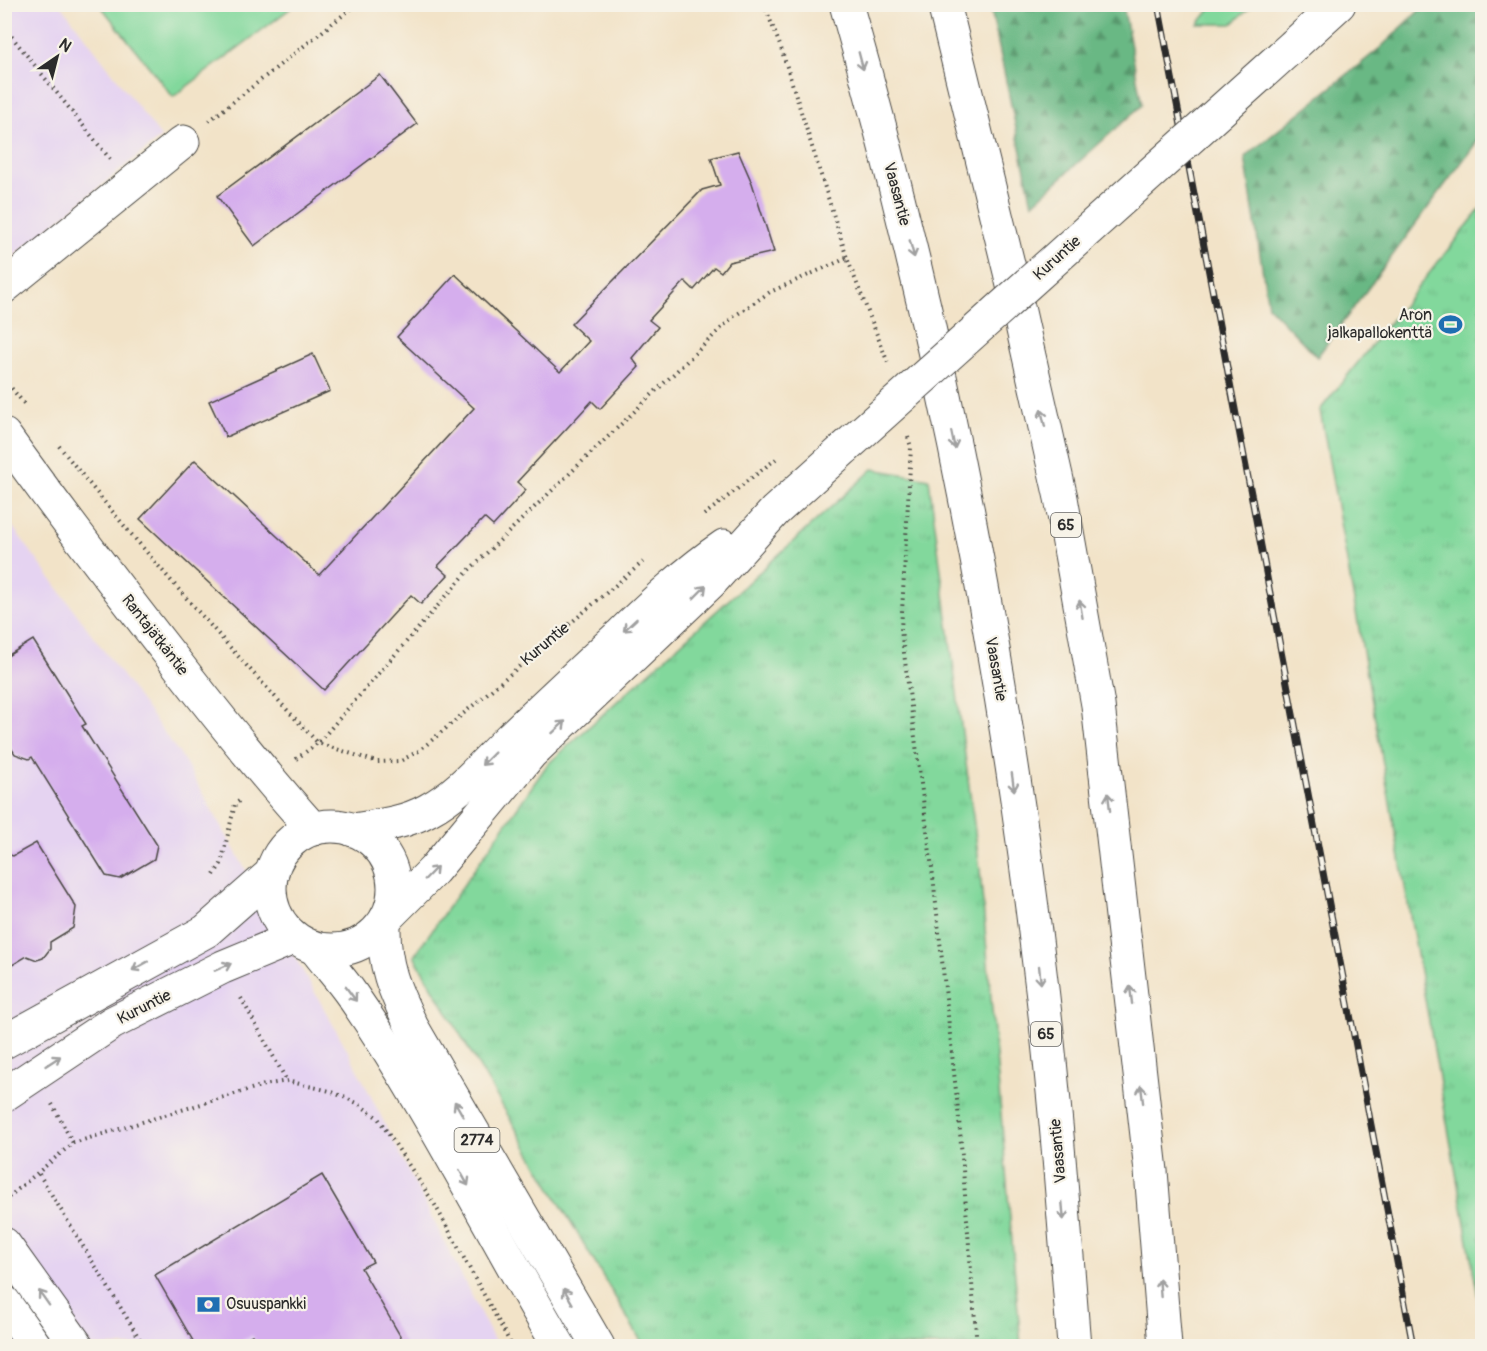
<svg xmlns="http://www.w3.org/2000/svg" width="1487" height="1351" font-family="Pangolin,sans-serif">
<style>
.built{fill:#e5d3f1}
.grass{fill:#82d89c;stroke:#568264;stroke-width:1.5}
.forest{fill:url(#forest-firs);stroke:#4a7258;stroke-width:1.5}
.park{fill:url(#park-tufts);stroke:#568264;stroke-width:1.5}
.building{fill:#d5aeed}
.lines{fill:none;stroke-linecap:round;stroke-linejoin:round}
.minor-casing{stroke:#494743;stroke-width:35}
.major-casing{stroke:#494743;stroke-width:35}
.highway-casing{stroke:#494743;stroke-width:35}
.path{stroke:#494743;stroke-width:4;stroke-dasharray:1.5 4.5;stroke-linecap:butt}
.minor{stroke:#fff;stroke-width:33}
.major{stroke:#fff;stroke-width:33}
.highway{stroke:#fff;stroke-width:33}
.rail-casing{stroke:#2b2b2b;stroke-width:7}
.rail{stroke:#f7f3e8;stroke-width:4.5;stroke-dasharray:14;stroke-linecap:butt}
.major-bridge-casing{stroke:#494743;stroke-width:35;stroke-linecap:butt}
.major-bridge{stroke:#fff;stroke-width:33}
.oneway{stroke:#a0a0a0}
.labels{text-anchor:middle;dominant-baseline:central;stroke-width:4.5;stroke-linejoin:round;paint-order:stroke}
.shield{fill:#f7f3e8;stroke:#686764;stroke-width:1.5}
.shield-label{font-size:15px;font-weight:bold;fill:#2b2b2b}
.street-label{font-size:16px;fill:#2b2b2b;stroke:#f7f3e8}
.poi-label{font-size:16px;fill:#2b2b2b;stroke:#f7f3e8;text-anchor:end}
</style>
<defs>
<pattern id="forest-firs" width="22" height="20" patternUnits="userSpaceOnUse" patternTransform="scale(1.5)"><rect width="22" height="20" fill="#69b884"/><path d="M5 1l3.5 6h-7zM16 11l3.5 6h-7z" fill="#57966c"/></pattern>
<pattern id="park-tufts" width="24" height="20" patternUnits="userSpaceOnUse" patternTransform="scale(1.5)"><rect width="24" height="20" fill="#82d89c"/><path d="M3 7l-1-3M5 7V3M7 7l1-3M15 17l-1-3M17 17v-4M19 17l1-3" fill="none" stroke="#70ba87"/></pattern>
</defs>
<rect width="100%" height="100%" fill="#f7f3e8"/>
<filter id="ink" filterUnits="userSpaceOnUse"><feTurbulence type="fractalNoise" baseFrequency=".0167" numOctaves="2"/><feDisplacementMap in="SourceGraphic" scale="12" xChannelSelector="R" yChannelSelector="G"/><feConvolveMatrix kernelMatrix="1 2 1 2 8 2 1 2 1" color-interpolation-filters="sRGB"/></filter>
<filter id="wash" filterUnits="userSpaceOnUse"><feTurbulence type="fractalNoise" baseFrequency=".008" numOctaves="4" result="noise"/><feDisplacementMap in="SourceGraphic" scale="24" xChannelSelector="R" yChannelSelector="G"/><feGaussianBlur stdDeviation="1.35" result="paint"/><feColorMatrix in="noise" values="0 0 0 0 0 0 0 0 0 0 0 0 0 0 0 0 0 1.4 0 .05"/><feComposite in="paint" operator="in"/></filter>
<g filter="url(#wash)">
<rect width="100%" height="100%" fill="#f2e3c8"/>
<g class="built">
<path d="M5,4l56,1 100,132 -156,126z"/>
<path d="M4,515l178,242 167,296 148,293h-483l-10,-15z"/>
</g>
<g class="grass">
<path d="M100,5h195l-122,92z"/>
<path d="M1213,5h40l-21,19h-34z"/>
</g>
<g class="forest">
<path d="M990,5h133l19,100 -110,99z"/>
<path d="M1425,5h57v130l-165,222 -49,-51 -23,-149 135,-109z"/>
</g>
<g class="park">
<path d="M1482,207v1112l-162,-909z"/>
<path d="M873,469l56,10 51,391 41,476h-377l-230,-390 133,-191z"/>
</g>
<g id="blocks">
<g class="building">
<path d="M380,75l37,49 -163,122 -37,-50z"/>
<path d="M738,151l14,32 22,69 -45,10 -8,10 -7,-5 -20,23 -9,-9 -36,39 9,7 -26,31 7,9 -39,42 -8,-8 -75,81 9,8 -33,36 -9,-8 -46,48 10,9 -27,29 -10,-9 -87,95 -184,-171 55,-59 124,115 155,-167 -77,-71 58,-63 105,98 29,-31 -18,-17 131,-134 18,-5 -9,-27z"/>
<path d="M313,354l17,37 -104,46 -17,-36z"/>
<path d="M33,640l53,84 -4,2 75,119 -3,14 -34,20 -14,-3 -74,-119 -3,2 -14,-5 -11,-17v-79z"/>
<path d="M36,843l40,64 -3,21 -23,14v7l-7,9 -6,2 -10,-4 -23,14v-117l9,3z"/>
<path d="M322,1175l51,87 -12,6 45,78h-147l-7,-11 -19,11h-37l-41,-71z"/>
</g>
</g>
</g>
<g filter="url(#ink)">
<use href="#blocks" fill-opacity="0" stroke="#494743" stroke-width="1.5"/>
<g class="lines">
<defs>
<g id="minor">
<path d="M4,287l179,-145"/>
<path d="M4,435c55,77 112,151 170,225 45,58 90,115 139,169"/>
</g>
<g id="major">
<path d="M1295,44l44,-40"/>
<circle cx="332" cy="888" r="62"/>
<path d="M353,830c26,-4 52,-7 75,-20 32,-17 56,-47 82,-72 36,-34 73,-69 110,-103 33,-32 66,-63 104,-89"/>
<path d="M389,915l45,-45 97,-117 180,-171 64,-71 71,-64"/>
<path d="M4,1042l202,-111 66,-58"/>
<path d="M4,1095l108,-72 111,-56 70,-29"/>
<path d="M4,1244l73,102"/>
<path d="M4,1302l31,44"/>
</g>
<g id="highway">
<path d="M846,4c90,314 154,636 193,960 16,127 25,255 35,382"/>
<path d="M944,4l66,268 51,226 37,207 53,466 14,175"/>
<path d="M384,923c-1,43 10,66 28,104l186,319"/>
<path d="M315,948c12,16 26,31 37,47 78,112 138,235 207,351"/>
</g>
</defs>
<use href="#minor" class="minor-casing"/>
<use href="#major" class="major-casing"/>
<use href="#highway" class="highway-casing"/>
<g class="path">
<path d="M764,4l17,44 66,210 41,105"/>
<path d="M4,27l106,132"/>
<path d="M209,121l148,-117"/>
<path d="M4,379l22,27"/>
<path d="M908,437l3,10 -10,183 32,246 26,243 18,227"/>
<path d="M59,446c82,103 169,201 259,297l151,-173 264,-253 37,-25 77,-34"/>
<path d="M704,515l72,-56"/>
<path d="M296,759l22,-16 59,19 23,-1 19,-10 224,-189"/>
<path d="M214,875l7,-11 14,-60 7,-5"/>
<path d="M241,998l46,83"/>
<path d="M52,1104l21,39"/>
<path d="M39,1174l105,172"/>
<path d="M4,1201l69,-58 191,-58 23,-4 43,10 27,12 21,15 57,87 77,141"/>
</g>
<use href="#minor" class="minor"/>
<use href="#major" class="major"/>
<use href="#highway" class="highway"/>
<defs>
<path id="rail" d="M1158,4l255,1342"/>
</defs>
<use href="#rail" class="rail-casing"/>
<use href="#rail" class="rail"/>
<defs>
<path id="major-bridge" d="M846,447l449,-403"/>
</defs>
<use href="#major-bridge" class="major-bridge-casing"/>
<use href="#major-bridge" class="major-bridge"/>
</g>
<defs><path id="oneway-shaft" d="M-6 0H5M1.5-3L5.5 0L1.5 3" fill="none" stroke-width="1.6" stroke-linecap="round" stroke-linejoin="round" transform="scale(1.5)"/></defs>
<g class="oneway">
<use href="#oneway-shaft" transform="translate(861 61) rotate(75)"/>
<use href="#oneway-shaft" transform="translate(912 249) rotate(75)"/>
<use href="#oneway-shaft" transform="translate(1043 418) rotate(-103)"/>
<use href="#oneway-shaft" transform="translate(953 440) rotate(78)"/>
<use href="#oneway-shaft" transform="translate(700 592) rotate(-45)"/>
<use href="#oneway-shaft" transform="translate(1081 609) rotate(-100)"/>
<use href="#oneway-shaft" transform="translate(630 625) rotate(137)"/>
<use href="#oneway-shaft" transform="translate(559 727) rotate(-43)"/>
<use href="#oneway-shaft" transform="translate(488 759) rotate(135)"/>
<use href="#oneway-shaft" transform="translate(1013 782) rotate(82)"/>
<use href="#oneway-shaft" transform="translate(1109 802) rotate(-97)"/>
<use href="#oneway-shaft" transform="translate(431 873) rotate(-46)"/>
<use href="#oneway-shaft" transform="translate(140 966) rotate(151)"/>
<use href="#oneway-shaft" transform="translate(223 967) rotate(-24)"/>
<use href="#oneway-shaft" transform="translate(1040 975) rotate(84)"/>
<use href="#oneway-shaft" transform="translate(351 994) rotate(54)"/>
<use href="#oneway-shaft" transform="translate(1131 995) rotate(-97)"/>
<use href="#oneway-shaft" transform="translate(53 1061) rotate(-33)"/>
<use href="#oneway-shaft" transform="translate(1142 1094) rotate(-97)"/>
<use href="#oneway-shaft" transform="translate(459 1109) rotate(-120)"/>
<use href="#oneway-shaft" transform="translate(464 1178) rotate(61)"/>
<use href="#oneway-shaft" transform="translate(1063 1211) rotate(85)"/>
<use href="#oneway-shaft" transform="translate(1160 1288) rotate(-94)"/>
<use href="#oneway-shaft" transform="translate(568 1296) rotate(-120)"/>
<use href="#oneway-shaft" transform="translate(44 1298) rotate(-125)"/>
</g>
</g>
<defs>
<symbol id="stadium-bare" viewBox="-9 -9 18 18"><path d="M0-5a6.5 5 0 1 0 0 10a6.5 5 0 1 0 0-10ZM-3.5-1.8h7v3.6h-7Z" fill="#1f6fb2" stroke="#f7f3e8" stroke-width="2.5" paint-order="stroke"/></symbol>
<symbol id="bank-bare" viewBox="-9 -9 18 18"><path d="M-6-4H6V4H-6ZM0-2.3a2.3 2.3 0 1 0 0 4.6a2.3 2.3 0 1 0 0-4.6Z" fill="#1f6fb2" stroke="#f7f3e8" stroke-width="2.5" paint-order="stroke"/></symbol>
</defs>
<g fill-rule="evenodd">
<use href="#stadium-bare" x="1434" y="308" width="33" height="33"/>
<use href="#bank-bare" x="192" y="1288" width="33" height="33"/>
</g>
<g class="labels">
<g class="shield">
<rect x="1051" y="513" width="30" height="24" rx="4.5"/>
<rect x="1031" y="1022" width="30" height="24" rx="4.5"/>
<rect x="454.5" y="1128" width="45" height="24" rx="4.5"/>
</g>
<g class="shield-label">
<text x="1066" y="525">65</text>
<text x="1046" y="1034">65</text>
<text x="477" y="1140">2774</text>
</g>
<g class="street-label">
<text transform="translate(897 194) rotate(75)">Vaasantie</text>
<text transform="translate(1057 258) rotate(-42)">Kuruntie</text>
<text transform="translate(155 635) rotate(52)">Rantajätkäntie</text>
<text transform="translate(545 644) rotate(-40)">Kuruntie</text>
<text transform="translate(996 669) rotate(80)">Vaasantie</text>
<text transform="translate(144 1007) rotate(-27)">Kuruntie</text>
<text transform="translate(1058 1151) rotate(-95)">Vaasantie</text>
</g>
<g class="poi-label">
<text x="1432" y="315">Aron<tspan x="1432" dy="18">jalkapallokenttä</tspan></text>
<text x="226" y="1304" text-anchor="start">Osuuspankki</text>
</g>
</g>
<rect width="1487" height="1351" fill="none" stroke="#f7f3e8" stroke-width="24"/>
<g transform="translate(57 57) rotate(35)" stroke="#f7f3e8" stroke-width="4.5" paint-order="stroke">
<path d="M0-4.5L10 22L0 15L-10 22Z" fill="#2b2b2b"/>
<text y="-9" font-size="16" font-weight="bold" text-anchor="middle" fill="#2b2b2b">N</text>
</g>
</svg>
